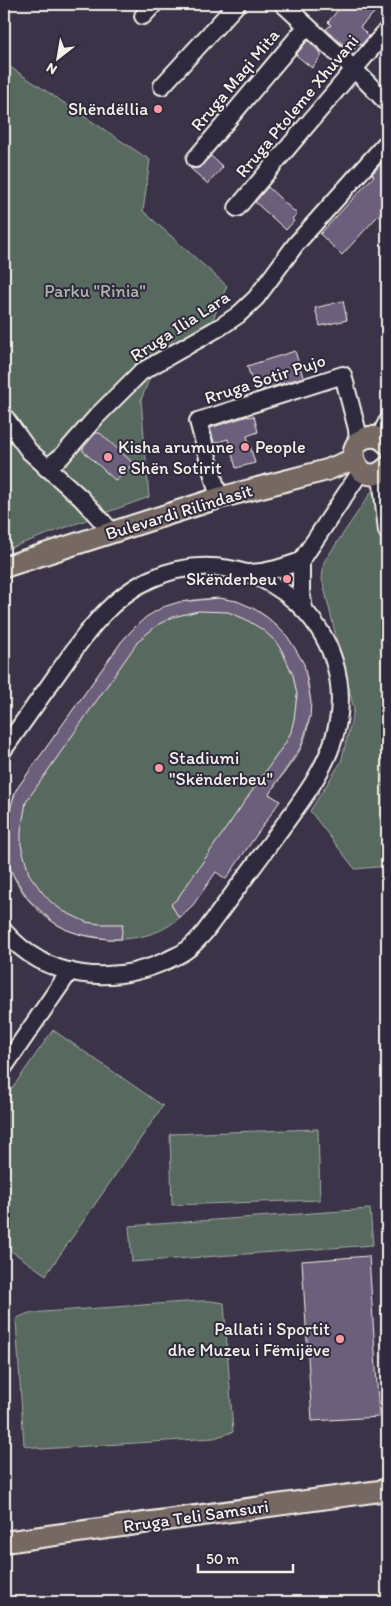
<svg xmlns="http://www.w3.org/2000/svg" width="391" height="1606" font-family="Itim,sans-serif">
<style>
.green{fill:#596960;stroke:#a6ada4}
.building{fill:#6c5e7b;stroke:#f4f1e8}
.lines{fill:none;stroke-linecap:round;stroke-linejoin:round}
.minor-casing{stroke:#f4f1e8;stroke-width:20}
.major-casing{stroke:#f4f1e8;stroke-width:24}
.minor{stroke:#2f2a3d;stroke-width:16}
.major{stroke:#766964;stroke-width:20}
.poi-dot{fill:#ff9aa2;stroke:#2f2a3d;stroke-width:2}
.labels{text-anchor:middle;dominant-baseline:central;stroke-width:4;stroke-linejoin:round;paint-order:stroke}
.street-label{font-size:18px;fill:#f4f1e8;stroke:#2f2a3d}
.poi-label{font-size:18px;fill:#f4f1e8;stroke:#2f2a3d;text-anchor:end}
.park-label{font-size:18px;fill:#aeb4ab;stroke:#2f2a3d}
</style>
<rect width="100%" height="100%" fill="#3b3449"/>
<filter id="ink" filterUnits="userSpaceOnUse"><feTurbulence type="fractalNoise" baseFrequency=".02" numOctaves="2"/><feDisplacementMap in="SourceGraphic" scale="10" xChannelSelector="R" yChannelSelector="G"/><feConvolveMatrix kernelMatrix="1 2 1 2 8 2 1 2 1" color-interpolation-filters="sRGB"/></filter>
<g filter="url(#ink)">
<g class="green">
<path d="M4,63l146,97 -7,51 84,75 -14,33 -56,40 -16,41 8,97 -145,53z"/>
<path d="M376,485l11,145v236l-32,3 -45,-58 31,-49 13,-52 -32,-131 2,-17z"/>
<path d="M219,598c11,2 22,4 33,10 49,25 72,87 50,138 -6,14 -24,34 -33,48l11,7c-22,24 -46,48 -66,73 -15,19 -23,37 -44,51 -27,18 -73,18 -102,5 -27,-11 -51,-38 -59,-66 -7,-23 -1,-52 7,-74l106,-149c31,-34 51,-41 97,-43z"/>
<path d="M53,1030l110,76 -117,169 -42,-29v-146z"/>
<path d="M318,1129l2,71 -148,5 -2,-71z"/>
<path d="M370,1209l3,36 -241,17 -3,-36z"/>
<path d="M199,1301h12l13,2 9,129 -19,6 -173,11 -17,-4 -8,-125 3,-3 10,-4z"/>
</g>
<g class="building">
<path d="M343,4h30l5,5 -18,18 9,9 -8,9 -2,-2 -6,7 -2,-2 -2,2 -23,-21 5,-4 -3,-3z"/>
<path d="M308,40l14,15 -10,13 -16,-13z"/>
<path d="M211,156l12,11 -15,17 -18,-16h9z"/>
<path d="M387,157v49l-45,49 -22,-21 54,-58 -2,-2z"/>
<path d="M268,187l29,27 -5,5 2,2 -8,9 -31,-28z"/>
<path d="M343,301l4,19 -27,6 -5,-18z"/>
<path d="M295,351l8,26 -47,15 -9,-26z"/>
<path d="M248,416v1l6,-1 4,16 -11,4 8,27 -19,5 -8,-29 -14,4 -4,-15z"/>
<path d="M96,433h4l33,30 -17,18 -33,-30v-3z"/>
<path d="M219,598l18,3 16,7 15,10 19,18 9,14 8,14 7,38 -1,15 -9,30 -32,47 11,7 -54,78 -10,-7 -23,33 -14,13 -8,-14 6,-5 109,-157 5,-10 3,-13 3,-24 -4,-20 -11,-24 -7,-10 -12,-11 -18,-11 -17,-7 -30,-1 -25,6 -14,7 -20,16 -113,162 -5,29v14l8,29 13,18 9,10 12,9 23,11 14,2h23l-2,15h-13l-26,-4 -15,-5 -14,-8 -24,-22 -16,-25 -5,-12 -1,-36 4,-21 5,-16 106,-149 13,-14 11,-10 17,-10 16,-5z"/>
<path d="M369,1256l10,161 -67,4 -10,-160z"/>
</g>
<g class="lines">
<defs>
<g id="minor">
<path d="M283,4l71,65 33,34"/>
<path d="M143,16l11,-12"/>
<path d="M162,86l75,-82"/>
<path d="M195,159l112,-133"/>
<path d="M237,208l150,-178"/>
<path d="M4,416l25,35 52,47 31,34"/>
<path d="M379,438l8,-16"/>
<path d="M46,468l16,-12 35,-40 44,-44 79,-45 18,-12 18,-17 40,-54 91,-102"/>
<path d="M377,474l5,10 5,47"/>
<path d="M219,498l-21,-77 145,-46 14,54 1,14"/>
<path d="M250,573c19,-1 34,-6 51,-12"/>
<path d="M304,609l-3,-17v-31l60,-90"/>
<path d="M4,749c17,-24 34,-48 51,-72 26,-37 53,-79 96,-98 103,-47 216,50 183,159 -11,37 -37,68 -59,99 -24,32 -47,64 -71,96 -6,6 -12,14 -19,18 -5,4 -12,6 -17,9 -56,26 -122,20 -164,-29"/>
<path d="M4,1067l66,-96"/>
</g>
<g id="major">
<path d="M387,444c-4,-5 -11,-8 -18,-7 -32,6 -8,56 18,30"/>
<path d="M4,567l215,-69 108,-28 27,-11"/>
<path d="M4,1542l383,-52"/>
</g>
</defs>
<use href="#minor" class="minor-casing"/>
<use href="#major" class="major-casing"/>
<use href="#minor" class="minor"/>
<use href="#major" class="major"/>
</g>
</g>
<g class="poi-dot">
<circle cx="158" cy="109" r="5"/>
<circle cx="245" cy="447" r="5"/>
<circle cx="108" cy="457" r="5"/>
<circle cx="287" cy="579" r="5"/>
<circle cx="159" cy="768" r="5"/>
<circle cx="340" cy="1339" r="5"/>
</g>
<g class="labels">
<g class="street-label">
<text transform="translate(235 80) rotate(-50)">Rruga Maqi Mita</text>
<text transform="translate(297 106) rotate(-50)">Rruga Ptoleme Xhuvani</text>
<text transform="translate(180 326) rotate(-33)">Rruga Ilia Lara</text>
<text transform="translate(265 379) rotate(-18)">Rruga Sotir Pujo</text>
<text transform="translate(179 512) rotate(-17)">Bulevardi Rilindasit</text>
<text transform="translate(196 1516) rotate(-8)">Rruga Teli Samsuri</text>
</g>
<g class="poi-label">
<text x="148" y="109">Shëndëllia</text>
<text x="118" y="447" text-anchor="start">Kisha arumune<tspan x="118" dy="21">e Shën Sotirit</tspan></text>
<text x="255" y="447" text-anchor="start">People</text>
<text x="277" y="579">Skënderbeu</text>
<text x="169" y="758" text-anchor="start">Stadiumi<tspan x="169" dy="21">"Skënderbeu"</tspan></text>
<text x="330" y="1329">Pallati i Sportit<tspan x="330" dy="21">dhe Muzeu i Fëmijëve</tspan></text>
</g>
<g class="park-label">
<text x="95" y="291">Parku "Rinia"</text>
</g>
</g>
<rect width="391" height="1606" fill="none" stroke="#2f2a3d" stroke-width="20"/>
<rect x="10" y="10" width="371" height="1586" fill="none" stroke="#f4f1e8" stroke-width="2" filter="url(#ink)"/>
<g transform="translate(58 58) rotate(211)" stroke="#2f2a3d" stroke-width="4" paint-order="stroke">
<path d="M0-4L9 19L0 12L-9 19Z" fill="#f4f1e8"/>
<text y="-8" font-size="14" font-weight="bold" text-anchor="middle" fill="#f4f1e8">N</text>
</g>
<path d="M198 1564v8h95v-8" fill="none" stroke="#f4f1e8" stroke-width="2.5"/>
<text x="206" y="1564" font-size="15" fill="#f4f1e8" stroke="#2f2a3d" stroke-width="4" paint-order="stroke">50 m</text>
</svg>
